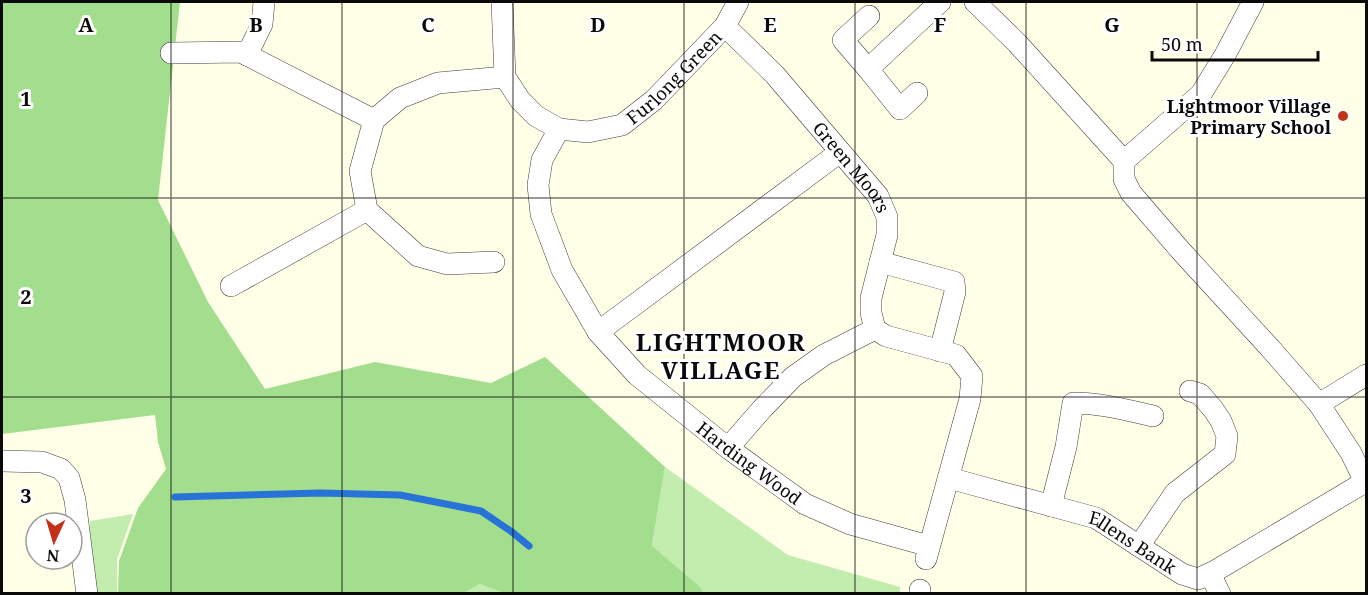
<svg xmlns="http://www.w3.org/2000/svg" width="1368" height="595" font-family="'Noto Serif',serif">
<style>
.green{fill:#c3ecaf}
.forest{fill:#a2de8d}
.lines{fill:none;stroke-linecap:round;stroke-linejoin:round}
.stream{stroke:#2972d8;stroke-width:7}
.minor-casing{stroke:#3d3d3d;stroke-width:22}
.minor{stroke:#fff;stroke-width:21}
.grid{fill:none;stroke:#0a0a0a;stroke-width:1.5;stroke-opacity:0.55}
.poi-dot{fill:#c53018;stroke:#fff;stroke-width:2}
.labels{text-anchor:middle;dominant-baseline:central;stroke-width:6;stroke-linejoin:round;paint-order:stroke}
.street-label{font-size:18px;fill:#0a0a0a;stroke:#fff}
.poi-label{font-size:18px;font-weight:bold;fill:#0a0a0a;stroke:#fff;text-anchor:end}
.district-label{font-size:24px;font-weight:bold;letter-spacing:1.5px;fill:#0a0a0a;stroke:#fff}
.grid-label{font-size:20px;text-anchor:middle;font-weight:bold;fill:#0a0a0a;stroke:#fff;stroke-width:6;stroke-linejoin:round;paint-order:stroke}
</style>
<rect width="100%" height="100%" fill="#ffffe8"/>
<g class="green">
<path d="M665,467l123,88 112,32v6h-197l-3,-5 -48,-41z"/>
<path d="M133,514l-16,45v34h-26l-1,-72z"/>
<path d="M480,584l27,9 -45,1z"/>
</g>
<path class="forest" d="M2,2h178l-22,198 50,102 57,87 110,-27 116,21 54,-26 120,110 -13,79 49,42 2,5 -196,1 -27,-10 -18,10 -344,-1 1,-32 19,-53 28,-39 -8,-27 -3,-27 -153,19z"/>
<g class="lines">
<path class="stream" d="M175,497l146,-4 79,2 81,16 31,21 17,14"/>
<defs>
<g id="minor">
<path id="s1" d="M502,2l3,75 15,23 16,16 23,13 29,3 34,-7 32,-25 71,-74 13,-24"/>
<path d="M975,2l42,41 107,118"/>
<path id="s2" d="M725,26l50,49 103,121 9,21v18l-16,63v15l4,16 11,7 70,19 16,21 -2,23 -44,160"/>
<path d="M171,53l70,-1 133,68"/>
<path d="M247,55l15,-31 2,-22"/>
<path d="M868,69l-25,-29 26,-24"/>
<path d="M917,93l-17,16 -32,-40 72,-67"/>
<path id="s3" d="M559,129l-17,31 -4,25 3,29 21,56 36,62 39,43 91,73 77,56 45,20 79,22"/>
<path d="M1124,161v18l7,14 50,58 89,97 49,56 32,49 15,31"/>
<path d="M1124,161l77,-67 24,-39 28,-53"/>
<path d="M494,262l-47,2 -29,-8 -51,-46 -7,-39 14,-51 26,-22 38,-15 67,-6"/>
<path d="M880,262l74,20 1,10 -15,59"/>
<path d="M231,286l136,-76"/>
<path d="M598,332l242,-180"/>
<path d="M1319,404l47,-29"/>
<path d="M728,448l34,-39 31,-32 31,-22 51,-26"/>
<path d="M2,461l40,1 19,7 8,9 6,22 12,94"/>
<path id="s4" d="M949,478l147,40 86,56 16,5 17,-8 150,-89"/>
<path d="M1051,506l15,-59 7,-44c28,0 53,7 80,13"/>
<path d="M1139,546l36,-53 50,-39 2,-18 -6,-15 -8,-12 -13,-15 -10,-3"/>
<path d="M1210,574l10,20"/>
<path d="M920,594v-4"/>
</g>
</defs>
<use href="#minor" class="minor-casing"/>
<use href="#minor" class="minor"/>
</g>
<path class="grid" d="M171,2v592M342,2v592M513,2v592M684,2v592M855,2v592M1026,2v592M1197,2v592M2,198h1364M2,397h1364"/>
<circle class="poi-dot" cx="1343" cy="116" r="6"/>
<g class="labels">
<g class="street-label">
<text stroke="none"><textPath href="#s1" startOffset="286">Furlong Green</textPath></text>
<text stroke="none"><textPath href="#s2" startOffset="190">Green Moors</textPath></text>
<text stroke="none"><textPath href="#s3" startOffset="422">Harding Wood</textPath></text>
<text stroke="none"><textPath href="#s4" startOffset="196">Ellens Bank</textPath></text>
</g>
<g class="poi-label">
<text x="1331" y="106">Lightmoor Village<tspan x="1331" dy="21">Primary School</tspan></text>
</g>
<g class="district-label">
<text x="721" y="341">LIGHTMOOR<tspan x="721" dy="28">VILLAGE</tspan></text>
</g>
</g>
<g class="grid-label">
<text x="86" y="32">A</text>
<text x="256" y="32">B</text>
<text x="428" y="32">C</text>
<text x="598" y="32">D</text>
<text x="770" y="32">E</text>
<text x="940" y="32">F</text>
<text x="1112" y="32">G</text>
<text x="26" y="106">1</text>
<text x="26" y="304">2</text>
<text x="26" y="503">3</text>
</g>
<rect width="1368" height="595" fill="none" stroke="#0a0a0a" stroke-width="6"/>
<g transform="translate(54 541) rotate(184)"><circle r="28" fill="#ffffff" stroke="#9d9d9d" stroke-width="1.5"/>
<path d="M0-4.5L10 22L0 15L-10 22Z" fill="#c53018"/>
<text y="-9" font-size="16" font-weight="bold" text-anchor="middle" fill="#0a0a0a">N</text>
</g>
<path d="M1152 51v9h166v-9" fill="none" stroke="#0a0a0a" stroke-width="3"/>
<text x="1161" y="51" font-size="18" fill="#0a0a0a" stroke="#ffffff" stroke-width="4.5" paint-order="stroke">50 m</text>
</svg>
